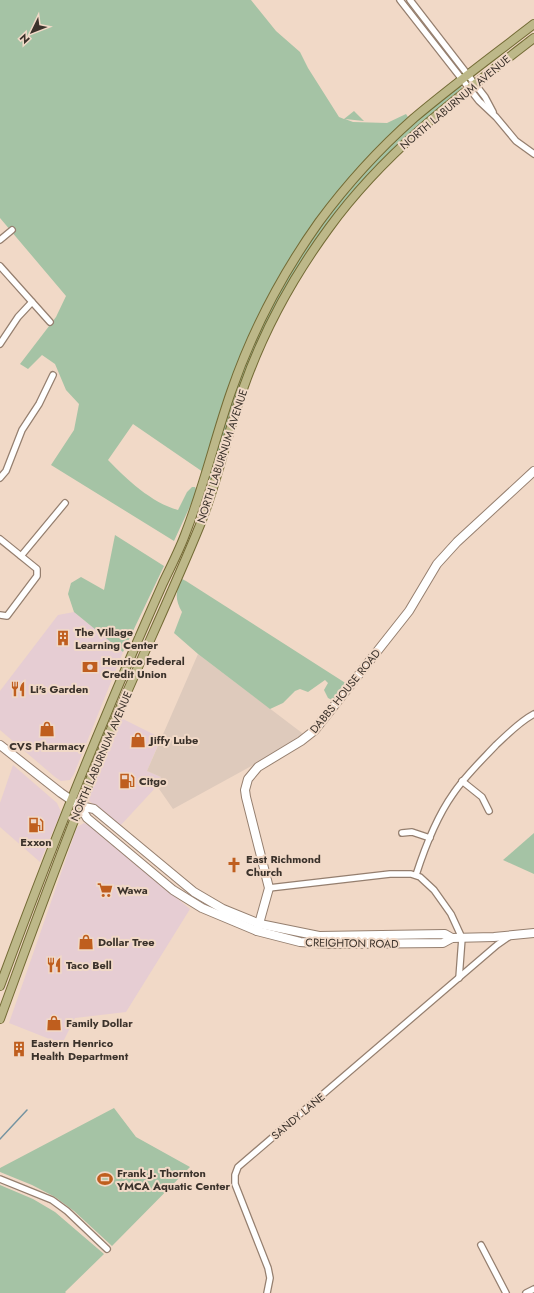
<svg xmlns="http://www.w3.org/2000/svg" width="534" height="1293" font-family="Jost,sans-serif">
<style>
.commercial{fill:#e6cdd3}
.industrial{fill:#decabc}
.green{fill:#a5c3a5}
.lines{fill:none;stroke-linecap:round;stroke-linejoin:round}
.stream{stroke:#7493a1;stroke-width:1.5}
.street-casing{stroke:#957f6f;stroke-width:8}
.secondary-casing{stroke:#957f6f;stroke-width:10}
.primary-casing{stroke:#736b35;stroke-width:10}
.street{stroke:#fff;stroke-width:5.5}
.secondary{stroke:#fff;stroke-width:8}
.primary{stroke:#bdb889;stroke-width:8}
.labels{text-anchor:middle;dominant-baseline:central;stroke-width:4;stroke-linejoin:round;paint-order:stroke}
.street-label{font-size:11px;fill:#3b322b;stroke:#f1d9c7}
.poi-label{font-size:11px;font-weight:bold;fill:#3b322b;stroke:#f1d9c7;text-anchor:start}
</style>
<rect width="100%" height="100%" fill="#f1d9c7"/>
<g class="commercial">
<path d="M74,612l49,40 -49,122 -4,6 -9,1 -6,-4 -55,-47v-39l58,-76z"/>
<path d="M121,718l40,20 -14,33 14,6 -4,9 -37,40 -32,-26v-4z"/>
<path d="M13,765l44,38 4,9 -21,50 -40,-35v-24z"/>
<path d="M84,823l8,4 98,82 -64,103 -51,6 -13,26 -53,-21 68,-196z"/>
</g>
<path class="industrial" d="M198,654l108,82 -133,73 -16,-23 4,-9 -14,-6z"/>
<g class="green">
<path d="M0,0h251l25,31 24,21 8,16 31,49 5,2 10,-8 10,10 -19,-2 8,3 34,1 19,-9 2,3 -32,33 -74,92 -23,34 -19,36 -57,160 -70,-48 -25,36c18,19 44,43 70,50l9,-18 5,-5h3l2,4 -23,50 -123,-76 23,-35 5,-26 -13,-14 -11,-26 -13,-9 -14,14 -8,-5 36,-47 10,-21 -66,-78z"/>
<path d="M461,86l1,2 -21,18 -87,88 -82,122 -60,164 -2,-1 -2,-2 15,-49 27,-78 32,-65 38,-58 20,-26 26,-30 26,-28 35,-31z"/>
<path d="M115,535l49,31 -41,86 -49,-40 -6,-18 3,-11 10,-6 23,13z"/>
<path d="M182,579l4,2 161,103 -13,17 -6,-3 -4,-8 4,-7 -3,-3 -17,12 -8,-3 -5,2 -12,12 -13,6 -72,-55 -24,-21 8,-21c-7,-12 -7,-21 0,-33z"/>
<path d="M534,833v41l-31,-14z"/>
<path d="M114,1108l22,29 54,30 -78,79 -38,-35 -19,-14 -23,-12 -32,-13v-4z"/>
<path d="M0,1185l33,14 22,13 49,42 -39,38 1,1h-66z"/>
</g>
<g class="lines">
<path class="stream" d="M0,1139l27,-29"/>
<defs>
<g id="street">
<path d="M400,0l79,101 17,16 20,24 18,13"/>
<path d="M410,0l75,97 8,15"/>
<path d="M0,240l12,-10"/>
<path d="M0,266l50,56"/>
<path d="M0,344l18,-27 14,-15"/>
<path d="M0,478l6,-7 16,-41 17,-26 14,-29"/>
<path d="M0,539l37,30v7l-30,40 -7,-1"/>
<path d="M21,556l44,-53"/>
<path d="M462,781l20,16 7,14"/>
<path d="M402,833l10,-1 18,6"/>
<path d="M416,875c9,-28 20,-57 37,-81 12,-18 28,-33 43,-49 12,-11 23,-23 38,-31"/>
<path d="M269,888l121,-14h21l9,3 14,13 17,24 11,24 -3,40"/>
<path d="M0,1179l52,21 15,11 40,38"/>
<path d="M481,1245l25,48"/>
<path d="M267,1293l3,-15 -2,-10 -33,-84v-9l3,-8 259,-222 13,-9"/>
<path d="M526,1293l8,-4"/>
</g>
<g id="secondary">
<path d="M0,745l61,48 19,13 14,3 100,83 29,17 37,15 59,12 126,-2 7,4"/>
<path d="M80,806l7,12 86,72 29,18 55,23 43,11 29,2 114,-1 9,-5 42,-1 40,-4"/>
<path d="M257,931l12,-43 -23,-91 -1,-7 3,-11 10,-12 43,-26 14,-11 94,-119 28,-47 20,-22 77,-71"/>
</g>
<g id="primary">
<path d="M0,986c34,-92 69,-183 107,-273 18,-44 37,-87 56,-130 8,-17 17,-34 23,-51 18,-46 29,-94 45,-140 21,-61 51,-118 88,-170 28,-38 60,-73 95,-104 39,-33 80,-63 120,-94"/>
<path d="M0,1019c33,-90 65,-180 102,-268 31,-76 67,-150 98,-226 18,-44 27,-91 43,-136 20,-57 50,-112 86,-161 56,-77 131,-133 205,-190"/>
</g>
</defs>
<use href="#street" class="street-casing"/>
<use href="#secondary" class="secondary-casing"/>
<use href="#primary" class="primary-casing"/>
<use href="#street" class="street"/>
<use href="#secondary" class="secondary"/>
<use href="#primary" class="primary"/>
</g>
<defs>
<symbol id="building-bare" viewBox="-9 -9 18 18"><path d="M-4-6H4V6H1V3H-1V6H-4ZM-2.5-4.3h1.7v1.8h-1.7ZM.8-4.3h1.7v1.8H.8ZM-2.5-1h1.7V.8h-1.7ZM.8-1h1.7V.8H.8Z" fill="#bf5e1e" stroke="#f1d9c7" stroke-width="2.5" paint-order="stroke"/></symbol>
<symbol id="bank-bare" viewBox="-9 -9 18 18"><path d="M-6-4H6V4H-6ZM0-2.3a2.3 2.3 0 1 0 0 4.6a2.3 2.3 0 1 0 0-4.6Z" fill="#bf5e1e" stroke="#f1d9c7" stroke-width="2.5" paint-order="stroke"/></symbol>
<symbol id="restaurant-bare" viewBox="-9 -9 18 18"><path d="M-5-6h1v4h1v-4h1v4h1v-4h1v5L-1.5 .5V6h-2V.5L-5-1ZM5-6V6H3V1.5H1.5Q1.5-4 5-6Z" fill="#bf5e1e" stroke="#f1d9c7" stroke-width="2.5" paint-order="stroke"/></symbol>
<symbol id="shop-bare" viewBox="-9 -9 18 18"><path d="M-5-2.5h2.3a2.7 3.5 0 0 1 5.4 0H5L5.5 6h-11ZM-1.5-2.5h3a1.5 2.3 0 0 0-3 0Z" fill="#bf5e1e" stroke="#f1d9c7" stroke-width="2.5" paint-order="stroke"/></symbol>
<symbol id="fuel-bare" viewBox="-9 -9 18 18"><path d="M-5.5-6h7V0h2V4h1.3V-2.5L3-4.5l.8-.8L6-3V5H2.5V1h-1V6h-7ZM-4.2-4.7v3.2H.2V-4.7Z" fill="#bf5e1e" stroke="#f1d9c7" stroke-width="2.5" paint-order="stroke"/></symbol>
<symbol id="church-bare" viewBox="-9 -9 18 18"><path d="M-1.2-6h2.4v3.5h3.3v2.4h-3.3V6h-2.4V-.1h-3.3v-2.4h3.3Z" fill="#bf5e1e" stroke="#f1d9c7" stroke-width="2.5" paint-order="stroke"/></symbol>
<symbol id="supermarket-bare" viewBox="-9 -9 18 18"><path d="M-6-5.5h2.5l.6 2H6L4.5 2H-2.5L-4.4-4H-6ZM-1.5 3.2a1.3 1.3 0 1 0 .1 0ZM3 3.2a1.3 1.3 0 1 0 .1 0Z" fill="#bf5e1e" stroke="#f1d9c7" stroke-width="2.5" paint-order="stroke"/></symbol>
<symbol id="stadium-bare" viewBox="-9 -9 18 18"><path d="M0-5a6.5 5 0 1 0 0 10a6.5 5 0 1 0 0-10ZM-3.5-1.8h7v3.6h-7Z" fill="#bf5e1e" stroke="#f1d9c7" stroke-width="2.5" paint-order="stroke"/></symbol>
</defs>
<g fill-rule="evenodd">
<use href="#building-bare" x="52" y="627" width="22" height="22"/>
<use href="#bank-bare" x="79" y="656" width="22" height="22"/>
<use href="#restaurant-bare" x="7" y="678" width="22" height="22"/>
<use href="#shop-bare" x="36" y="718" width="22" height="22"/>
<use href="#shop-bare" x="127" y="729" width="22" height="22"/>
<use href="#fuel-bare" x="116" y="770" width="22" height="22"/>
<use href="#fuel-bare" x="25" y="814" width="22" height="22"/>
<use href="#church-bare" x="223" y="854" width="22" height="22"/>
<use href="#supermarket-bare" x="94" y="879" width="22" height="22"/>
<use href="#shop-bare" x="75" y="931" width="22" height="22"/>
<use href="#restaurant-bare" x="43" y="954" width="22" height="22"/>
<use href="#shop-bare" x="43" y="1012" width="22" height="22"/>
<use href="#building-bare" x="8" y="1038" width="22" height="22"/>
<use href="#stadium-bare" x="94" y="1168" width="22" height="22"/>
</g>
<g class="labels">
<g class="street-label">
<text transform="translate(455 102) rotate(-40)">NORTH LABURNUM AVENUE</text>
<text transform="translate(222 456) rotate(-72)">NORTH LABURNUM AVENUE</text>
<text transform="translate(345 691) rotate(-51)">DABBS HOUSE ROAD</text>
<text transform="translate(101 756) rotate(-67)">NORTH LABURNUM AVENUE</text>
<text transform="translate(352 943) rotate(1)">CREIGHTON ROAD</text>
<text transform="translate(298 1116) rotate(-40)">SANDY LANE</text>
</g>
<g class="poi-label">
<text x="75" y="632">The Village<tspan x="75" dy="13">Learning Center</tspan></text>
<text x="102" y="661">Henrico Federal<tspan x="102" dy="13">Credit Union</tspan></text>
<text x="30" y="689">Li's Garden</text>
<text x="150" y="740">Jiffy Lube</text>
<text x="47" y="746" text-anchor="middle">CVS Pharmacy</text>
<text x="139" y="781">Citgo</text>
<text x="36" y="842" text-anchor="middle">Exxon</text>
<text x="246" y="859">East Richmond<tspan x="246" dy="13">Church</tspan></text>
<text x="117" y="890">Wawa</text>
<text x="98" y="942">Dollar Tree</text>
<text x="66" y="965">Taco Bell</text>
<text x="66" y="1023">Family Dollar</text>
<text x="31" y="1043">Eastern Henrico<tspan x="31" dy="13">Health Department</tspan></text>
<text x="117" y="1173">Frank J. Thornton<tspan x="117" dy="13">YMCA Aquatic Center</tspan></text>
</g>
</g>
<g transform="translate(32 32) rotate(227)" stroke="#f1d9c7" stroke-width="3" paint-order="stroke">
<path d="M0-3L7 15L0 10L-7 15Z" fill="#3b322b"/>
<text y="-6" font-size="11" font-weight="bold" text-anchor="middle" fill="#3b322b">N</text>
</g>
</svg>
